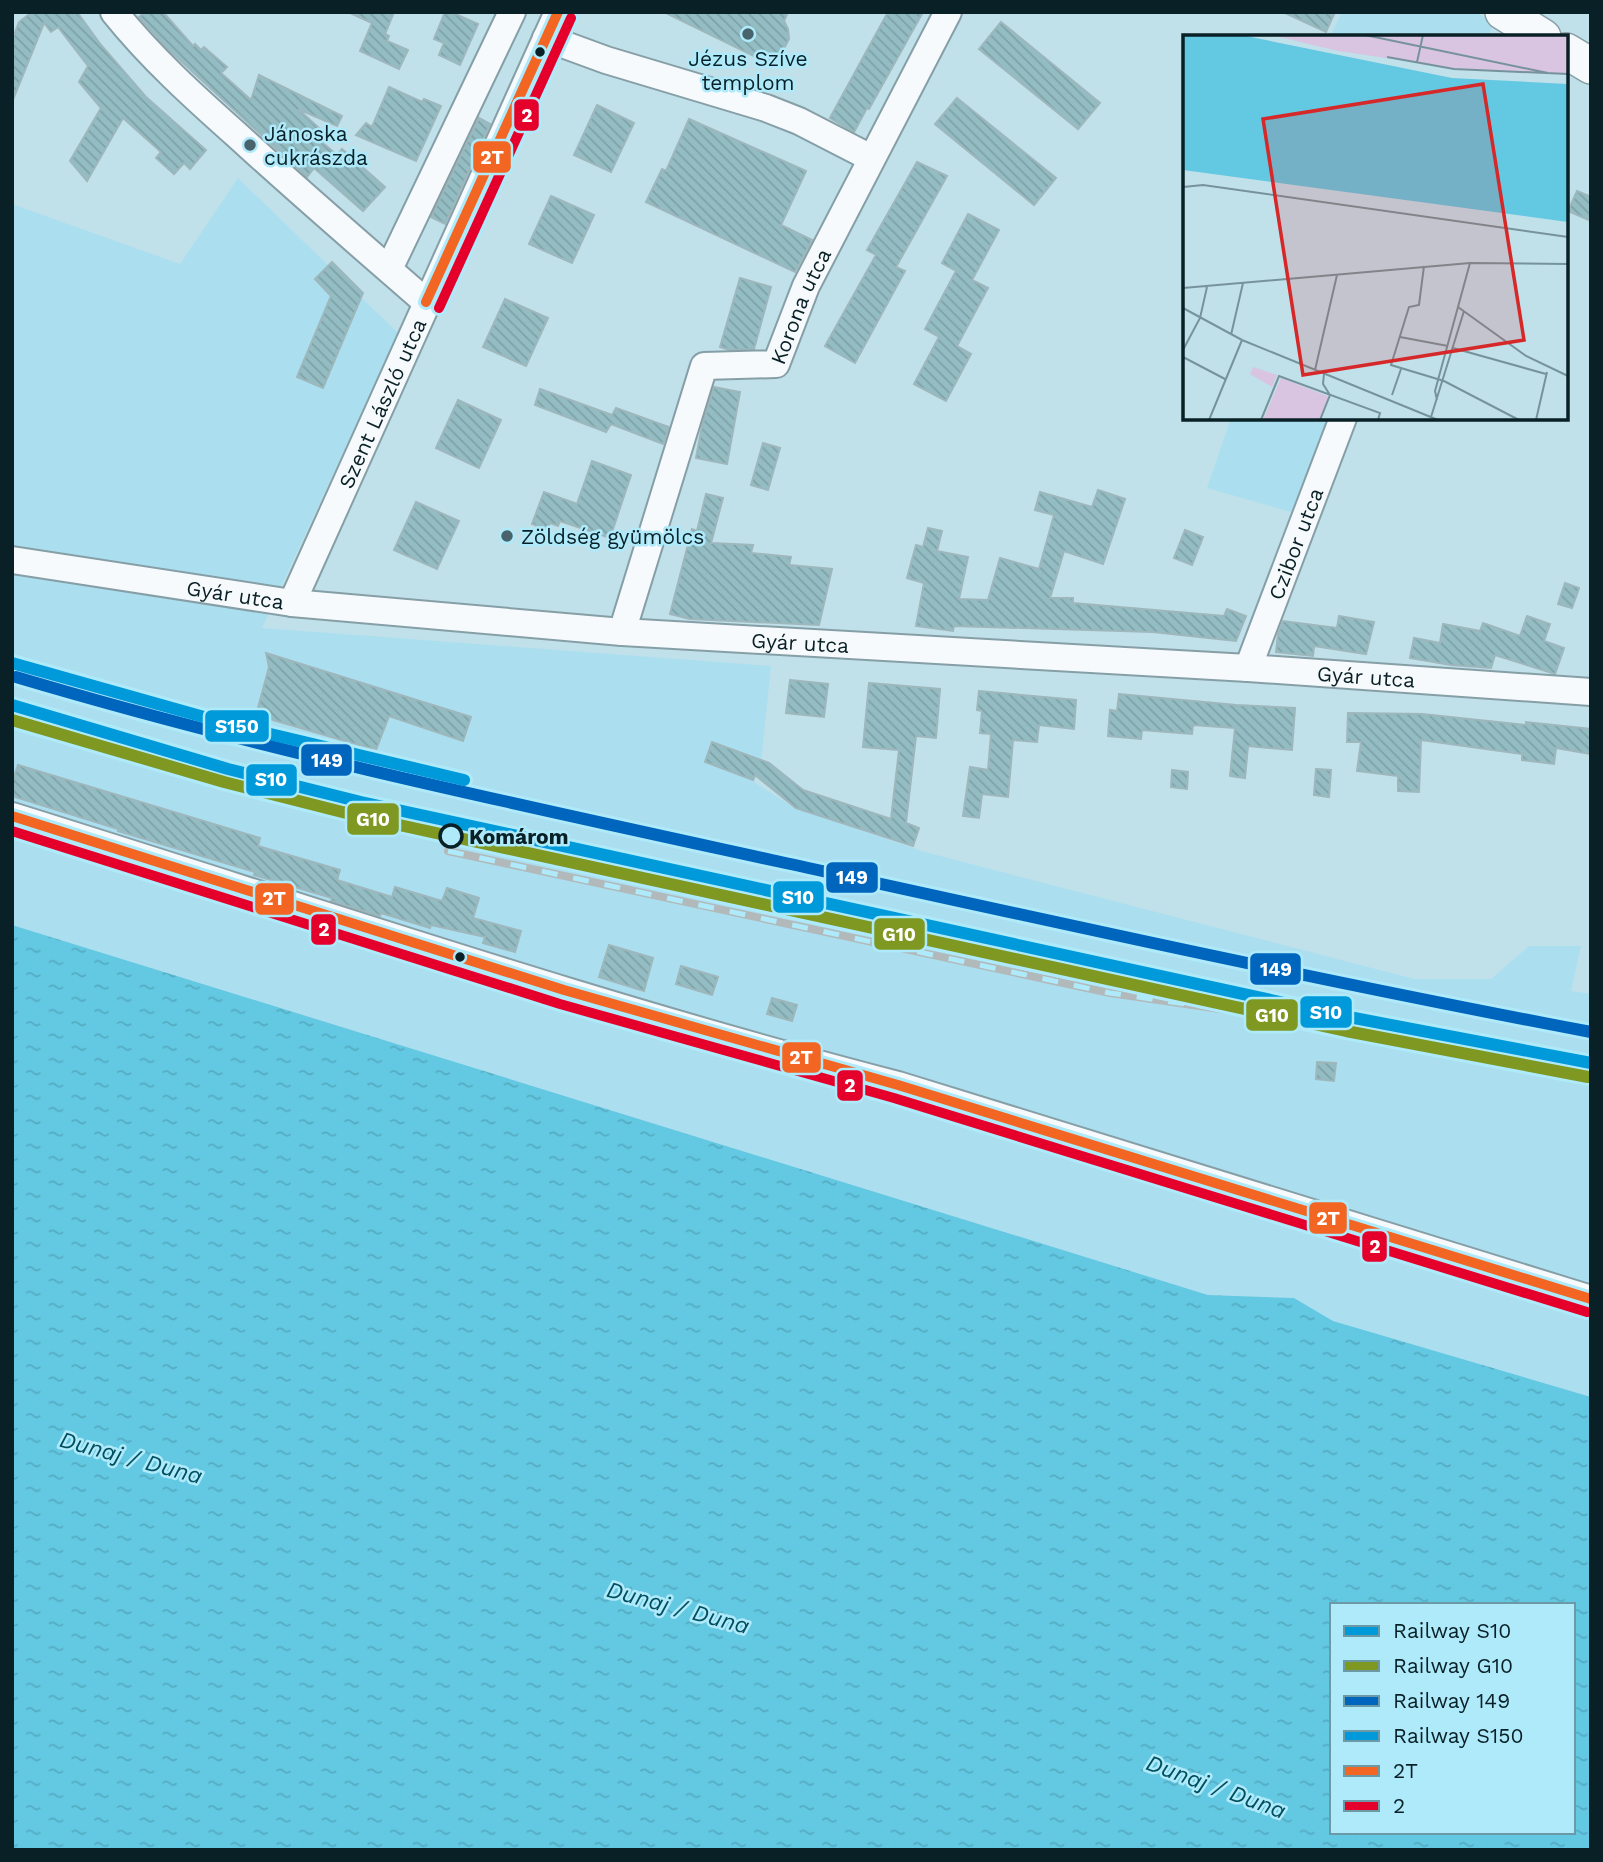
<svg xmlns="http://www.w3.org/2000/svg" width="1603" height="1862" font-family="'Work Sans',sans-serif">
<style>
.built{fill:#abdfef}
.water{fill:url(#water-ripples);fill-rule:evenodd}
.building{fill:url(#building-back-hatch);stroke:#9db7bc;stroke-width:2}
.lines{fill:none;stroke-linecap:round;stroke-linejoin:round}
.minor-casing{stroke:#869fa7;stroke-width:30}
.major-casing{stroke:#869fa7;stroke-width:38}
.minor{stroke:#f6fafc;stroke-width:26}
.major{stroke:#f6fafc;stroke-width:35}
.rail-casing{stroke:#b1b9bb;stroke-width:8}
.rail{stroke:#afeafb;stroke-width:5;stroke-dasharray:16;stroke-linecap:butt}
.bus-1-casing{stroke:#afeafb;stroke-width:16}
.bus-2-casing{stroke:#afeafb;stroke-width:16}
.bus-1{stroke:#f26522;stroke-width:10}
.bus-2{stroke:#e4002b;stroke-width:10}
.rail-1-casing{stroke:#afeafb;stroke-width:18}
.rail-2-casing{stroke:#afeafb;stroke-width:18}
.rail-3-casing{stroke:#afeafb;stroke-width:18}
.rail-4-casing{stroke:#afeafb;stroke-width:18}
.rail-1{stroke:#009ada;stroke-width:12}
.rail-2{stroke:#7e9821;stroke-width:12}
.rail-3{stroke:#0065bd;stroke-width:12}
.rail-4{stroke:#009ada;stroke-width:12}
.poi-dot{fill:#48636b;stroke:#afeafb;stroke-width:2.5}
.bus-dot{fill:#082026;stroke:#afeafb;stroke-width:2.5}
.stop-dot{fill:#afeafb;stroke:#082026;stroke-width:3.5}
.labels{text-anchor:middle;dominant-baseline:central;stroke-width:5;stroke-linejoin:round;paint-order:stroke}
.poi-label{font-size:21px;fill:#082026;stroke:#afeafb;text-anchor:start}
.street-label{font-size:21px;fill:#082026;stroke:#afeafb}
.stop-label{font-size:21px;font-weight:bold;fill:#082026;stroke:#afeafb;text-anchor:start}
.water-label{font-size:23px;font-style:italic;fill:#004f5f;stroke:#afeafb}
.inset-road{fill:none;stroke:#76939c;stroke-width:2}
.view{fill:#d62828;fill-opacity:0.15;stroke:#d62828;stroke-width:3.5}
.inset-edge{fill:none;stroke:#082026;stroke-width:3.5}
.line-badge{stroke:#afeafb;stroke-width:2.5}
.badge-label{font-size:19px;text-anchor:middle;font-weight:bold;fill:#fff}
</style>
<defs>
<pattern id="water-ripples" width="26" height="14" patternUnits="userSpaceOnUse" patternTransform="scale(1.75)"><rect width="26" height="14" fill="#63c8e2"/><path d="M2 4q2-2 4 0t4 0M15 11q2-2 4 0t4 0" fill="none" stroke="#54acc2"/></pattern>
<pattern id="building-back-hatch" width="6" height="6" patternUnits="userSpaceOnUse" patternTransform="scale(1.75)"><rect width="6" height="6" fill="#93bdc3"/><path d="M-1 5l2 2M0 0l6 6M5-1l2 2" fill="none" stroke="#7da2a7"/></pattern>
</defs>
<rect width="100%" height="100%" fill="#c0e0ea"/>
<g class="built">
<path d="M1342,12h133l19,11 -6,14h-158z"/>
<path d="M238,178l160,155 -136,295 509,38 -10,96 -7,20 39,25 132,45 489,127h77l38,-33h52l-10,45 20,3v403l-258,-76 -39,-23 -86,-3 -1196,-370v-721l168,60z"/>
<path d="M1231,418h99l-39,94 -84,-24z"/>
</g>
<path class="water" d="M12,925l1196,370 86,3 39,23 258,76v453h-1579zM1332,1605h241v227h-241z"/>
<g class="building">
<path d="M32,12h45l24,33 45,52 60,53 -16,19 -6,-6 -10,11 -18,-16 5,-6 -38,-34 -36,63 -17,-20 31,-53 -22,-26 9,-16 -30,-39 -7,5 -7,-9 -32,79v-62l7,-18z"/>
<path d="M145,12h18l30,34 2,-2 6,6 3,-3 23,20 -6,6 30,27 8,-25 83,41 -5,10 -39,-17 22,20 -5,7 22,19 5,-6 43,38 -22,24 -49,-43 -7,9 -138,-127 -30,-33z"/>
<path d="M348,12h46l-9,22 4,2 -2,5 21,9 -9,19 -39,-18 12,-28z"/>
<path d="M445,12h6l27,12 -18,41 -21,-10 5,-12 -10,-4z"/>
<path d="M664,12h124l-4,9 4,8 1,10 -8,15 -8,5 -9,2z"/>
<path d="M888,12h35l-54,97 -2,-1 -13,24 -24,-14z"/>
<path d="M1283,12h52l-9,20z"/>
<path d="M1001,22l99,81 -22,26 -99,-80z"/>
<path d="M389,87l33,15 2,-3 17,7 -25,55 -60,-26 10,-12 6,4z"/>
<path d="M957,98l99,80 -22,27 -99,-81z"/>
<path d="M597,105l37,18 -23,49 -37,-17z"/>
<path d="M479,118l11,6 -45,100 -14,-7z"/>
<path d="M689,119l117,52 -25,54 31,15 -17,32 -149,-70 16,-33 4,2z"/>
<path d="M917,162l30,14 -51,91 9,4 -50,92 -30,-17 51,-91 -9,-5z"/>
<path d="M1577,191l14,6v24l-23,-10z"/>
<path d="M551,196l43,19 -22,48 -43,-19z"/>
<path d="M968,214l31,16 -27,50 16,8 -31,58 14,8 -25,47 -32,-17 25,-47 -14,-8 31,-58 -14,-8z"/>
<path d="M332,262l31,31 -40,95 -26,-11 34,-81 -16,-17z"/>
<path d="M740,278l31,9 -17,62 -24,1 -10,-3z"/>
<path d="M505,299l43,19 -22,48 -43,-19z"/>
<path d="M714,387l26,5 -13,72 -31,-6 6,-32z"/>
<path d="M540,389l72,26 4,-7 53,19 -6,17 -52,-20 -5,8 -71,-27z"/>
<path d="M458,400l43,20 -22,48 -43,-20z"/>
<path d="M763,443l17,5 -12,42 -17,-5z"/>
<path d="M592,461l39,14 -21,63 -50,-17 -2,5 -8,-3 -3,7 -15,-6 12,-32 33,12z"/>
<path d="M1098,490l27,9 -22,65 -39,-13 -14,47h23v5l151,13 3,-7 19,7 -10,25 -83,-9 -199,-6 -1,5 -37,-5 8,-43 -17,-5 9,-33 7,2 5,-19 14,3 -5,20 31,6 -9,42 29,1 12,-42 39,11 15,-54 -19,-5 5,-18 52,15z"/>
<path d="M706,494l17,4 -12,45 42,2 -2,8 40,4 -2,8 43,4 -13,56 -129,-6 -20,-5 22,-85 5,2z"/>
<path d="M416,502l43,19 -22,48 -43,-19z"/>
<path d="M1185,530l18,7 -11,28 -18,-7z"/>
<path d="M1565,583l14,5 -7,20 -14,-4z"/>
<path d="M1339,616l35,6 -8,32 -52,-8 -1,10 -37,-4 2,-18 5,-13 54,7z"/>
<path d="M1527,616l23,8 -6,17 20,7 -9,26 -60,-19 -4,13 -40,-3 -41,-7 4,-20 26,5 3,-19 37,7 3,-8 37,13z"/>
<path d="M266,653l205,64 -8,24 -74,-25 -13,34 -120,-35 13,-48z"/>
<path d="M790,680l38,4 -4,33 -38,-4z"/>
<path d="M869,683l71,6 -4,49 -20,-2 -10,87 13,5 -6,18 -117,-38 -41,-33 -2,5 -48,-18 7,-20 57,21 34,27 88,29 8,-69 -36,-3z"/>
<path d="M979,691l97,9 -2,29 -35,-4 -2,17 -24,-2 -5,57 -26,-3 -3,24 -16,-2 7,-49 18,3 3,-36 -11,-1 2,-22 -5,-1z"/>
<path d="M1119,694l117,11 59,3 -3,42 -44,-4 -3,32 -15,-2 5,-48 -42,-3 -1,9 -50,-4 -1,9 -33,-3 2,-26 7,1z"/>
<path d="M1348,713l74,1 104,11v-3l65,7v25l-35,-6 -2,16 -32,-4v-6l-101,-14 -2,52 -21,-1v-15l-41,-5 4,-29h-14z"/>
<path d="M18,765l242,73 -2,8 82,24 -3,10 55,17 3,-10 47,14 5,-13 32,10 -6,20 48,13 -6,21 -32,-9 2,-6 -54,-12 -1,3 -49,-15 -1,3 -49,-15 1,-3 -78,-23 1,-3 -137,-41v-2l-106,-33v-14z"/>
<path d="M1316,769l15,1 -2,27 -15,-2z"/>
<path d="M1172,770l16,2 -1,17 -16,-2z"/>
<path d="M609,945l44,13 -9,33 -45,-14z"/>
<path d="M681,966l37,11 -6,18 -36,-11z"/>
<path d="M772,998l25,7 -5,16 -25,-7z"/>
<path d="M1317,1062l19,1 -2,18 -18,-2z"/>
</g>
<g class="lines">
<defs>
<g id="minor">
<path d="M114,12c37,46 80,85 124,124 62,57 125,111 188,166"/>
<path d="M546,38l60,22 160,48 33,13 72,37"/>
<path d="M389,269l123,-257"/>
<path id="s1" d="M12,560l280,43 330,29 626,36 343,24"/>
<path id="s2" d="M292,603l266,-591"/>
<path id="s3" d="M622,632l82,-266 72,-2 30,-78 142,-274"/>
<path id="s4" d="M1248,668l95,-250"/>
<path d="M12,816c295,92 588,192 886,269l693,214"/>
</g>
<g id="major">
<path d="M1503,12l40,25"/>
<path d="M1566,51l25,15"/>
</g>
</defs>
<use href="#minor" class="minor-casing"/>
<use href="#major" class="major-casing"/>
<use href="#minor" class="minor"/>
<use href="#major" class="major"/>
<defs>
<path id="rail" d="M448,851l662,142 179,26 215,45 87,15"/>
</defs>
<use href="#rail" class="rail-casing"/>
<use href="#rail" class="rail"/>
<defs>
<g id="bus-1">
<path d="M426,302l132,-290"/>
<path d="M12,816l552,174 334,95 693,214"/>
</g>
<g id="bus-2">
<path d="M439,308l132,-290"/>
<path d="M12,831l548,173 334,94 693,214"/>
</g>
</defs>
<use href="#bus-1" class="bus-1-casing"/>
<use href="#bus-2" class="bus-2-casing"/>
<use href="#bus-1" class="bus-1"/>
<use href="#bus-2" class="bus-2"/>
<defs>
<path id="rail-1" d="M12,705l216,64 133,33 988,215 242,46"/>
<path id="rail-2" d="M12,720l212,62 134,34 988,215 242,46"/>
<path id="rail-3" d="M16,677c252,75 508,129 765,185 269,59 539,119 810,170"/>
<path id="rail-4" d="M12,663l224,63 228,54"/>
</defs>
<use href="#rail-1" class="rail-1-casing"/>
<use href="#rail-2" class="rail-2-casing"/>
<use href="#rail-3" class="rail-3-casing"/>
<use href="#rail-4" class="rail-4-casing"/>
<use href="#rail-1" class="rail-1"/>
<use href="#rail-2" class="rail-2"/>
<use href="#rail-3" class="rail-3"/>
<use href="#rail-4" class="rail-4"/>
</g>
<g class="poi-dot">
<circle cx="748" cy="34" r="7"/>
<circle cx="250" cy="145" r="7"/>
<circle cx="507" cy="536" r="7"/>
</g>
<g class="bus-dot">
<circle cx="540" cy="52" r="6"/>
<circle cx="460" cy="957" r="6"/>
</g>
<circle class="stop-dot" cx="451" cy="836" r="11"/>
<g class="labels">
<g class="poi-label">
<text x="748" y="58" text-anchor="middle">Jézus Szíve<tspan x="748" dy="24">templom</tspan></text>
<text x="264" y="133">Jánoska<tspan x="264" dy="24">cukrászda</tspan></text>
<text x="521" y="536">Zöldség gyümölcs</text>
</g>
<g class="street-label">
<text stroke="none"><textPath href="#s3" startOffset="413">Korona utca</textPath></text>
<text stroke="none"><textPath href="#s2" startOffset="219">Szent László utca</textPath></text>
<text stroke="none"><textPath href="#s4" startOffset="133">Czibor utca</textPath></text>
<text stroke="none"><textPath href="#s1" startOffset="226">Gyár utca</textPath></text>
<text stroke="none"><textPath href="#s1" startOffset="793">Gyár utca</textPath></text>
<text stroke="none"><textPath href="#s1" startOffset="1360">Gyár utca</textPath></text>
</g>
<g class="stop-label">
<text x="469" y="836">Komárom</text>
</g>
<g class="water-label">
<text transform="translate(131 1458) rotate(15)">Dunaj / Duna</text>
<text transform="translate(678 1608) rotate(15)">Dunaj / Duna</text>
<text transform="translate(1216 1787) rotate(20)">Dunaj / Duna</text>
</g>
</g>
<g transform="translate(1183 35)">
<rect width="385" height="385" fill="#c0e0ea"/>
<path d="M98,343l49,19 -10,23h-57z" fill="#d9c4e1"/>
<path d="M88,0h297v39l-114,-6 -116,-17z" fill="#d9c4e1"/>
<path d="M70,332l24,8 -5,12 -22,-13z" fill="#d9c4e1"/>
<path d="M0,0h58l211,43 116,6v138l-385,-52z" fill="#63c8e2"/>
<path class="inset-road" d="M182,0l183,38M204,22l67,12 114,5M234,27l6,-27M0,152l20,-2 365,52M241,231l-5,39 -10,2 -18,58 53,16 75,39M0,253l287,-25 98,1M275,272l68,49 42,20M0,273l59,32 196,80M48,300l12,-52M217,302l48,9M270,313l93,26M0,315l17,-32 7,-31M0,322l42,22M132,335l22,-95M141,339l-1,10 7,11M209,360l9,-26M254,365l-2,-9 35,-128M248,382l33,-106M26,385l33,-80M78,385l18,-44 101,37 -2,7M137,385l10,-25M353,385l11,-48"/>
<path class="view" d="M300,49l41,256 -221,35 -40,-256z"/>
<rect width="385" height="385" class="inset-edge"/>
</g>
<g class="line-badge">
<rect x="513" y="98" width="27" height="34" rx="7" fill="#e4002b"/>
<rect x="472" y="140" width="40" height="34" rx="7" fill="#f26522"/>
<rect x="204" y="709" width="66" height="34" rx="7" fill="#009ada"/>
<rect x="300" y="743" width="53" height="34" rx="7" fill="#0065bd"/>
<rect x="245" y="763" width="53" height="34" rx="7" fill="#009ada"/>
<rect x="346" y="802" width="54" height="34" rx="7" fill="#7e9821"/>
<rect x="825" y="861" width="54" height="33" rx="7" fill="#0065bd"/>
<rect x="772" y="880" width="53" height="34" rx="7" fill="#009ada"/>
<rect x="254" y="882" width="41" height="34" rx="7" fill="#f26522"/>
<rect x="310" y="913" width="27" height="33" rx="7" fill="#e4002b"/>
<rect x="873" y="917" width="53" height="34" rx="7" fill="#7e9821"/>
<rect x="1249" y="952" width="53" height="34" rx="7" fill="#0065bd"/>
<rect x="1299" y="995" width="54" height="34" rx="7" fill="#009ada"/>
<rect x="1245" y="998" width="54" height="34" rx="7" fill="#7e9821"/>
<rect x="781" y="1041" width="41" height="33" rx="7" fill="#f26522"/>
<rect x="836" y="1069" width="28" height="33" rx="7" fill="#e4002b"/>
<rect x="1308" y="1201" width="40" height="34" rx="7" fill="#f26522"/>
<rect x="1361" y="1230" width="27" height="33" rx="7" fill="#e4002b"/>
</g>
<g class="badge-label">
<text x="527" y="122">2</text>
<text x="492" y="164">2T</text>
<text x="237" y="733">S150</text>
<text x="327" y="767">149</text>
<text x="271" y="786">S10</text>
<text x="373" y="826">G10</text>
<text x="852" y="884">149</text>
<text x="798" y="904">S10</text>
<text x="274" y="905">2T</text>
<text x="324" y="936">2</text>
<text x="899" y="941">G10</text>
<text x="1276" y="976">149</text>
<text x="1326" y="1019">S10</text>
<text x="1272" y="1022">G10</text>
<text x="801" y="1064">2T</text>
<text x="850" y="1092">2</text>
<text x="1328" y="1225">2T</text>
<text x="1375" y="1253">2</text>
</g>
<rect width="1603" height="1862" fill="none" stroke="#082026" stroke-width="28"/>
<rect x="1330" y="1603" width="245" height="231" fill="#afeafb" stroke="#6c99a6" stroke-width="2"/>
<rect x="1344" y="1626" width="35" height="10" fill="#009ada" stroke="#6c99a6" stroke-width="2"/>
<text x="1393" y="1638" font-size="21" fill="#082026">Railway S10</text>
<rect x="1344" y="1661" width="35" height="10" fill="#7e9821" stroke="#6c99a6" stroke-width="2"/>
<text x="1393" y="1673" font-size="21" fill="#082026">Railway G10</text>
<rect x="1344" y="1696" width="35" height="10" fill="#0065bd" stroke="#6c99a6" stroke-width="2"/>
<text x="1393" y="1708" font-size="21" fill="#082026">Railway 149</text>
<rect x="1344" y="1731" width="35" height="10" fill="#009ada" stroke="#6c99a6" stroke-width="2"/>
<text x="1393" y="1743" font-size="21" fill="#082026">Railway S150</text>
<rect x="1344" y="1766" width="35" height="10" fill="#f26522" stroke="#6c99a6" stroke-width="2"/>
<text x="1393" y="1778" font-size="21" fill="#082026">2T</text>
<rect x="1344" y="1801" width="35" height="10" fill="#e4002b" stroke="#6c99a6" stroke-width="2"/>
<text x="1393" y="1813" font-size="21" fill="#082026">2</text>
</svg>
